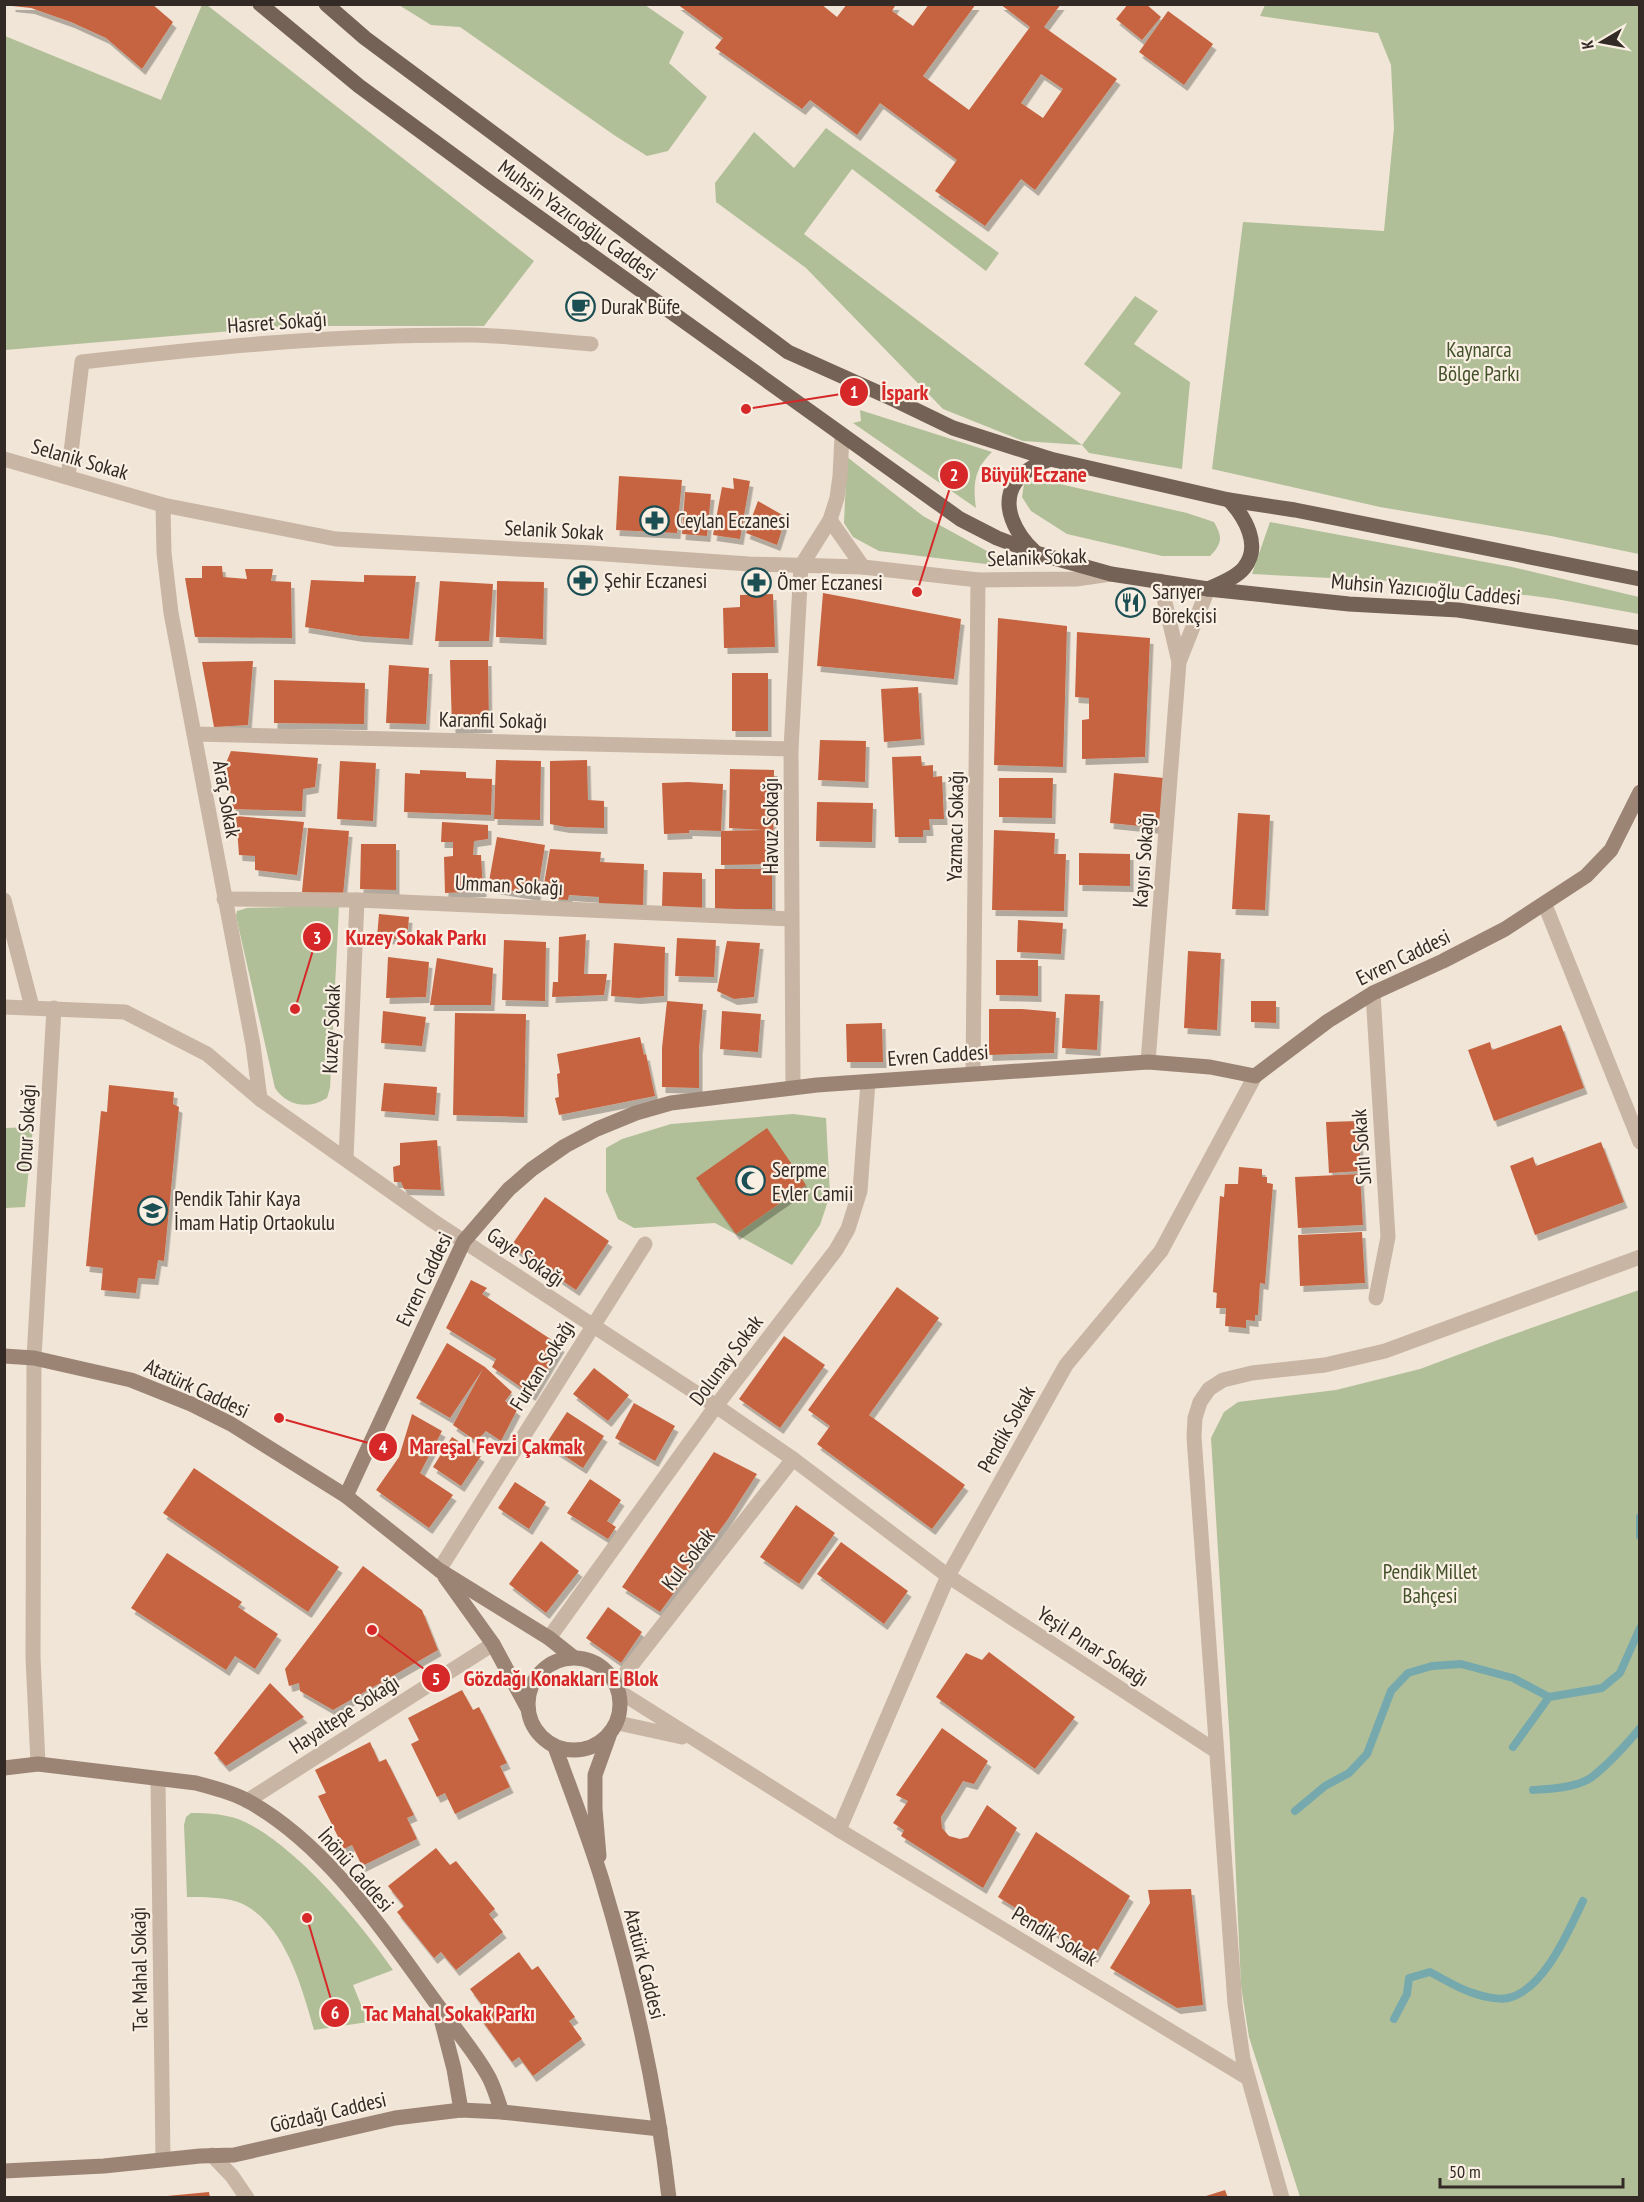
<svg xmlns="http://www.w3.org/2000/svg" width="1644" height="2202" font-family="'PT Sans Narrow',sans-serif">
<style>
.green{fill:#b1bf98}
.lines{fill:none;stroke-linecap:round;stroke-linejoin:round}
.stream{stroke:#76a9ad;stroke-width:8}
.building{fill:#c66440;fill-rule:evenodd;filter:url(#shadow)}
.street{stroke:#c8b5a3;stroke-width:15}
.secondary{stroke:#9c8475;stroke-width:15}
.primary{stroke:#756256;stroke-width:15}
.labels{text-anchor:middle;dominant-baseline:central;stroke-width:4.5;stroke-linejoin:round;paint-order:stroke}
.street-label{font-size:21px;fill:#332a25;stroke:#f9efe3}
.poi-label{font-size:21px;fill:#332a25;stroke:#f9efe3;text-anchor:start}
.park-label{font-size:21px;fill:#425129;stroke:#f9efe3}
.leader{fill:none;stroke:#d62828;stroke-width:2}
.callout-dot{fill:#d62828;stroke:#f9efe3;stroke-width:2}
.mark-label{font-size:18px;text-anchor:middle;font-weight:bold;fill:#fff}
.callout-label{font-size:22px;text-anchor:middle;font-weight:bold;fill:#d62828;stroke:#f9efe3;stroke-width:4.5;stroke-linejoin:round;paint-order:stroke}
</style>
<defs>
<filter id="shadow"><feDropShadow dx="3.5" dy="6" stdDeviation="0" flood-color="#0004"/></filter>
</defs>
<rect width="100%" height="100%" fill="#f1e5d7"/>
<g class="green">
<path d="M202,5h5l327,256 -50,65h-193l-286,24v-314l156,64z"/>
<path d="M399,5h246l39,27 -15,31 38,34 -39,54 -21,5 -33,-21 -154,-108 -29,-2z"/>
<path d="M1265,5h374v549l-88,-18 -171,-29 -168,-38 31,-247 141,9 10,-103 -3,-63 -13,-32 -118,-17z"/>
<path d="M826,128l173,125 -13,18 -134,-102 -48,65 278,211 39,-52 -37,-29 51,-68 23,15 -24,33 56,38 -8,87 -93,-16 -7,-8 -59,-4 -80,-32 -137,-141 -90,-66 -1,-19 39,-51 40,36z"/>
<path d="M860,410l132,42c-18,18 -19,31 -16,56l-123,-85 8,-2z"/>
<path d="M847,457l76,59 95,52 -139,-17 -26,-14 -9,-14z"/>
<path d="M1038,479l149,34 27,9c9,15 8,22 -4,34h-48l-95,-22 -36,-23 -9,-14 2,-13z"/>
<path d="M1270,522l242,45 127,30v17l-83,-15 -124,-16 -180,-9z"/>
<path d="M339,906l-9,182 -3,10c-19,12 -40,8 -52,-10l-39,-172 1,-5 10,-3z"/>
<path d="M793,1114l33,4 4,77 -10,30 -28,40 -77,-42 -81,5 -16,-9 -12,-28v-43l16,-9 49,-15z"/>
<path d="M33,1127l-8,80 -20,1v-80z"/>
<path d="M1639,1290v907h-339l-51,-160 -8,-51 -11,-242 -19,-306 13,-26 14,-10 98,-12 84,-21 83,-31z"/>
<path d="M191,1813c17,0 38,1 54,9 52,25 115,100 148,148l-40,15 15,37 -54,8c-12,-43 -30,-110 -76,-128 -16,-5 -34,-5 -51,-5l-3,-72 2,-8z"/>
</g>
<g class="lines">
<g class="stream">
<path d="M1640,1517v19"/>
<path d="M1513,1747l36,-50 53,-9 18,-15 20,-45"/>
<path d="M1533,1790c17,-1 40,-2 56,-11 14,-9 40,-37 51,-51"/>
<path d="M1295,1811l30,-25 24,-13 18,-19 24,-63 17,-18 24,-7 29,-2 52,14 36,19"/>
<path d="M1394,2019l13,-25 2,-16 21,-6c14,7 30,18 46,22 8,3 24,6 32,4 36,-8 60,-66 75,-97"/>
</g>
</g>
<g class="building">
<path d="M12,4h140l21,18 -31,47 -36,-31 -35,-16 -40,-14 -19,-2z"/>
<path d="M677,4h144l16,13 10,-13h49l-4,7 21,15 16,-22h47l-53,72 46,34 61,-83 -30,-23h61l-17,23 73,52 -82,111 -14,-11 -36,47 -50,-35 22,-31 -77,-57 -23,32 -47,-35 -8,9 -87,-61 8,-10zM1041,74l22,15 -20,29 -22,-15z"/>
<path d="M1128,4h18l15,13 -19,23 -26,-21z"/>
<path d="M1168,11l45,33 -29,41 -45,-33z"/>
<path d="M619,476l63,4 -5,53 -61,-3z"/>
<path d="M733,478l17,3 -10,58 -27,-4 9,-48 12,2z"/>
<path d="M685,492l26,2 -4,42 -25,-2z"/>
<path d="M758,501l28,16 -9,28 -31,-12z"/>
<path d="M202,566h20l1,11 24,2 -2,-10h28l-2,12 20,1 1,56 -97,-1 -10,-59h17z"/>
<path d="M364,575l52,1 -7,63 -49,-3 -55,-9 6,-47 53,2z"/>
<path d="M440,581l53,3 -4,57h-54z"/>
<path d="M497,581l47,1 -1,57 -47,-2z"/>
<path d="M823,593l138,26 -7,60 -137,-13z"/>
<path d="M773,594l2,53 -51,1 -1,-40 17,-1v-12z"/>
<path d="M998,618l69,8 -4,141 -69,-2z"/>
<path d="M1077,632l73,6 -5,119 -63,2v-39l7,-1v-21l-14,-1z"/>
<path d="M450,660h38l1,67 -37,1z"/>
<path d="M253,661l-5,64 -34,2 -12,-65z"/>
<path d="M389,665l40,3 -3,56 -40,-1z"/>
<rect x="732" y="673" width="36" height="58"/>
<path d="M274,680l91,3 -1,41 -90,-1z"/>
<path d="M918,687l3,52 -37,3 -3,-53z"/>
<path d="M820,740l46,1 -1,41 -47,-2z"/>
<path d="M231,751l87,7 -3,29 -12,2 -1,22 -69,-2 -7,-46z"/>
<path d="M921,756l1,10 11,-1v12l9,-1 2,43h-15l1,11h-7v7h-28l-3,-80z"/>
<path d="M496,760l45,1 -1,59 -46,-1z"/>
<path d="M587,760l1,40 16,1v27l-38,-1 -16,-3v-63z"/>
<path d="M340,761l36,2 -3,58 -36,-2z"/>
<path d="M730,769l44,1 -1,94 -52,1v-34l45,-1 -37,-2z"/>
<path d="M420,770l46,2v6l26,1 -1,36 -87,-3 1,-39 15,1z"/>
<path d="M1114,773l50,5 -5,50 -49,-5z"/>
<path d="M999,778h54l-1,40 -53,-1z"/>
<path d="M688,782l35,2 -2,47 -32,-1v3l-25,1 -2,-51z"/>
<path d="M817,802l56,1 -1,39 -56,-1z"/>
<path d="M1238,813l32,2 -5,95 -33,-1z"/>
<path d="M236,816l68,6 -7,53 -42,-5v-14l-16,-1z"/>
<path d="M442,822l46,3v14l-14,2 -1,14h8l2,36 -38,2 -1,-36 9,-1v-14h-12z"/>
<path d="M308,828l41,3 -6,64 -41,-3z"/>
<path d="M994,830l61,3 -1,21h12l-2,57 -72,-1z"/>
<path d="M497,837l48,8 -8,50 -49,-8z"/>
<path d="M361,844h35v46l-36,-1z"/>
<path d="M550,849l51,3 -1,10 44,2 -1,43 -44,-1v-9l-30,-2 -1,5 -14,-1 1,-7 -12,-2z"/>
<path d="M1079,853l51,1v32l-51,-1z"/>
<rect x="715" y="869" width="57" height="40"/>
<path d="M663,872l39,1v35l-40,-1z"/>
<path d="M379,914l30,3 -2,23 -30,-3z"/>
<path d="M1018,920l45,3 -2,31 -44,-2z"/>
<path d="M586,934l-2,40h23l-3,21 -52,2 1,-15h5l1,-45z"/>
<path d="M677,938l39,2 -2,37 -39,-1z"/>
<path d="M504,940l42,2 -1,59 -43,-1z"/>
<path d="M727,941l33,2 -6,54 -20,2 -17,-8z"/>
<path d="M614,943l51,4 -1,49 -26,2 -27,-2z"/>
<path d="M1188,951l33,2 -4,77 -33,-2z"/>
<path d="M388,957l41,5 -3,35 -40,1z"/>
<path d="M437,958l56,10 -2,37h-61z"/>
<path d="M996,960h42v36l-42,-1z"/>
<path d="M1065,994l35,1 -3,55 -35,-2z"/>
<path d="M667,1001l36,3 -4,45v39l-37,-1v-39z"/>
<path d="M1251,1001h25v22l-25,-1z"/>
<path d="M989,1009h33l34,3 -2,41 -65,2z"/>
<path d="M383,1011l43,6 -4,29 -41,-3z"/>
<path d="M722,1011l39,3 -3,38 -38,-3z"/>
<path d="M455,1013l71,1 -2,103 -71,-2z"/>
<path d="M882,1023l1,39h-36l-1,-38z"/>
<path d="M1561,1025l23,63 -90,33 -26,-71 22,-8 2,8z"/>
<path d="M640,1037l4,18 2,-1 9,42 -96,19 -4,-17 4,-1 -2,-23 3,-1 -3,-19z"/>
<path d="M384,1083l53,4 -2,28 -54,-4z"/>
<path d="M109,1085l65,7 -1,12 6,3 -15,154 -6,-1 -3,19 -17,-1 -2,15 -35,-3 2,-22 -17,-2 15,-155 6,1z"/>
<path d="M1358,1121l3,50 -32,2 -3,-51z"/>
<path d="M767,1128l39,57 -70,49 -40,-56z"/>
<path d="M437,1140l4,50 -37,-1 -3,-7h-7l-1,-15 7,-2v-22z"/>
<path d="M1601,1142l23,60 -89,33 -25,-69 23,-9 3,9z"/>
<path d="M1239,1167l23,2v8h5v6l6,1 -8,100 -5,-1 -2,32h-3v6l-9,-1v8l-21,-2 1,-18h-10l1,-15 -4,-1 7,-96 4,1 1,-13h13z"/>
<path d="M1360,1174l3,51 -65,3 -3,-51z"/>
<path d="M545,1197l64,44 -33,49 -65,-44z"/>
<path d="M1362,1232l3,51 -65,3 -2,-51z"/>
<path d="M471,1280l16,8 -5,6 79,52 -29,49 -40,-28 4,-8 -50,-31z"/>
<path d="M897,1287l42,31 -70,97 96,70 -33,44 -115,-85 13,-18 -22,-16z"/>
<path d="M784,1336l41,29 -45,63 -41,-29z"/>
<path d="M447,1343l38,24 27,25 -7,9 12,9 -16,31 -15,-10 -10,10 -23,-16 30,-56 -33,49 -34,-20z"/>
<path d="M594,1368l35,27 -21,26 -35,-27z"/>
<path d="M634,1403l41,23 -20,35 -40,-23z"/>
<path d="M567,1412l37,24 -21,32 -37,-24z"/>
<path d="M412,1414l30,17 -22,42 33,22 -24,33 -53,-38 23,-33z"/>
<path d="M452,1437l29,19 -20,30 -28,-19z"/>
<path d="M714,1452l43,22 -29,45 -68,93 -38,-25z"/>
<path d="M194,1468l145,99 -31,45 -145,-99z"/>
<path d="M590,1479l31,21 -14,21 9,6 -8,12 -41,-26z"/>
<path d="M515,1482l31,20 -17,27 -31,-21z"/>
<path d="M796,1505l39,28 -36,51 -39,-27z"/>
<path d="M541,1541l38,30 -33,42 -37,-29z"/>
<path d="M841,1542l67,49 -24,33 -67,-50z"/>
<path d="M167,1553l75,49 -4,5 40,27 -23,35 -20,-13 -9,14 -95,-62z"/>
<path d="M363,1566l59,44 16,40 -105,60 -33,-19 -1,-8 -10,3 -4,-17z"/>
<path d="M608,1607l34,25 -21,31 -35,-25z"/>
<path d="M989,1652l86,65 -40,52 -99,-72 30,-44 16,7z"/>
<path d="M270,1683l34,34 -78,49 -12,-13z"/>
<path d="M462,1690l11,20 6,-3 28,56 -7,3 10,21 -55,27 -10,-21 -8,4 -26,-53 8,-4 -11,-22z"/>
<path d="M942,1728l46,33 -14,23 -11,-3 -22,36 1,11 7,8 11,3 8,-2 19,-32 30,23 -34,60 -82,-52 3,-6 -11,-7 15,-22 -12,-6z"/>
<path d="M370,1742l9,20 7,-3 28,56 -7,3 10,21 -55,27 -10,-21 -8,4 -26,-53 8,-3 -11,-23z"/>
<path d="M1036,1832l94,64 -36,61 -96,-60z"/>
<path d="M436,1848l14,17 6,-4 39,48 -6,5 14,18 -47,38 -15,-18 -7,6 -37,-46 7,-6 -16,-20z"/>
<path d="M1191,1889l12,116 -26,3 -67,-40 40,-65 -2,-13z"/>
<path d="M519,1952l13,18 6,-4 37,51 -6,4 13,18 -49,37 -14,-19 -7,5 -34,-47 7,-6 -15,-20z"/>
<path d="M1225,2190l3,8h-25v-1z"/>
<path d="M209,2192l1,6h-43v-2z"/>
</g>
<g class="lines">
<g class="street">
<path d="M4,459l159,46 173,34 255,14 158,11 114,3 115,13 98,-1 35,-5"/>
<path d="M68,477l14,-115c130,-15 260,-28 391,-27 39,1 79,6 118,9"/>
<path d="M163,505l1,48 7,60 82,432 7,54"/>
<path d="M830,520l33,47"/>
<path d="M1160,581l19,81"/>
<path d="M194,734l597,15"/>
<path d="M224,899l133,1 434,19"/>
<path d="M4,900l28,107"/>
<path d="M1545,905l95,237"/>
<path d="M1373,993l15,244 -12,61"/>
<path d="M4,1007l121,5 82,42 53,45 173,122 283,185 77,53 155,117 268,175"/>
<path d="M1148,1062l31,-400 29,-73"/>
<path d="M973,1073l5,-493"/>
<path d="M793,1087l-2,-338 10,-183 29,-46 7,-22 3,-22 2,-40"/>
<path d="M346,1159l11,-259"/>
<path d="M439,1570l206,-326"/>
<path d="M549,1638l167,-232 120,-156 12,-21 12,-38 8,-109"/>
<path d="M616,1685l177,-226"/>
<path d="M620,1692l219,138 409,248"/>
<path d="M618,1723l64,14"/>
<path d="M38,1764l-5,-107 1,-299 20,-350"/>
<path d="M158,1779l5,380"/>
<path d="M247,1801l246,-157"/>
<path d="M839,1830l109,-254 118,-211 95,-114 94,-175"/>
<path d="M212,2155l20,21 15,22"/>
<path d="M1282,2198l-39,-139 -8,-55 -41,-567 1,-19 5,-16 9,-13 14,-9 29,-7 73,-8 60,-14 255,-94"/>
</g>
<g class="secondary">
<path d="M4,1356l30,2 97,22 60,24 40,20 115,72 93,74 110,68 24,19"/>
<path d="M346,1496l118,-255 45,-52 23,-20 33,-23 32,-17 39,-16 35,-10 146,-18 331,-23 62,5 45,9 73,-55 45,-28 70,-32 62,-32 81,-53 25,-26 29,-58"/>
<path d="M445,1577l48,67 35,65"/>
<circle cx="574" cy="1704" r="46"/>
<path d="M555,1747c16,44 33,88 47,133 31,103 55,211 67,318"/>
<path d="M4,1768l34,-4 158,19c18,5 36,9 52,18 76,42 130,122 180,191 18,26 43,54 59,82 7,11 10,25 15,38"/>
<path d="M599,1856l-4,-47v-34l14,-39"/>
<path d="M440,2015l14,54 7,41"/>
<path d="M4,2171l100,-5 96,-10 34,-1 161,-37 66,-8 41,2 158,17"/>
</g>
<g class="primary">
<path d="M260,4l99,82 132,97 469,336 37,19 39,15 75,21 97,15 141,15 109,6 182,28"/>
<path d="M326,4l39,34 423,314 107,48 58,28 97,31 179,41 66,10 345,69"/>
<path d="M1034,551c-18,-17 -34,-45 -19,-68 7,-12 23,-19 35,-24"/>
<path d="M1208,589c11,-5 28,-11 36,-21 18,-22 1,-51 -15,-68"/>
</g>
</g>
<defs>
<symbol id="cafe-ring" viewBox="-11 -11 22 22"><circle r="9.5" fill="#f9efe3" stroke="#1b4f54" stroke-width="1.5"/><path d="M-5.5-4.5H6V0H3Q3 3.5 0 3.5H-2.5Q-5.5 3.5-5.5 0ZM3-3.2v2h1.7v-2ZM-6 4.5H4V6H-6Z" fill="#1b4f54"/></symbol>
<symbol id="pharmacy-ring" viewBox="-11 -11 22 22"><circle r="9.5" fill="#f9efe3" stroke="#1b4f54" stroke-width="1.5"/><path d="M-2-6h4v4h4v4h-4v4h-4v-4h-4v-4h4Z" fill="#1b4f54"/></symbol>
<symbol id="restaurant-ring" viewBox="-11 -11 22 22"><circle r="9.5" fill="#f9efe3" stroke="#1b4f54" stroke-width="1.5"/><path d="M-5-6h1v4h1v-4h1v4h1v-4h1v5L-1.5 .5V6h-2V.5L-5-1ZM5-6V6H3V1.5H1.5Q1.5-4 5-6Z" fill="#1b4f54"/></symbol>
<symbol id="mosque-ring" viewBox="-11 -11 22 22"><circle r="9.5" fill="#f9efe3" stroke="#1b4f54" stroke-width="1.5"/><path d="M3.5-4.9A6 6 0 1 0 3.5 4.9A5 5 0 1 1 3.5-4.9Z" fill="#1b4f54"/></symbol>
<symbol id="school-ring" viewBox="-11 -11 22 22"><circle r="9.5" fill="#f9efe3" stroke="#1b4f54" stroke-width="1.5"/><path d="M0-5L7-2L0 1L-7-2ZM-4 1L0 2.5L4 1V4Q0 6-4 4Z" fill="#1b4f54"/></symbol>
</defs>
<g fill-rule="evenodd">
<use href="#cafe-ring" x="564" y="290" width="33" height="33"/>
<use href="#pharmacy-ring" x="638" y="504" width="33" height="33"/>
<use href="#pharmacy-ring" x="566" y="564" width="33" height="33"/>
<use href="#pharmacy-ring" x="740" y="566" width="33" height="33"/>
<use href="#restaurant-ring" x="1114" y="586" width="33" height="33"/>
<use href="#mosque-ring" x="734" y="1164" width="33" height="33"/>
<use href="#school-ring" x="136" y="1194" width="33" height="33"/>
</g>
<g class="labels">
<g class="street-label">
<text transform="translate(578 220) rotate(36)">Muhsin Yazıcıoğlu Caddesi</text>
<text transform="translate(277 322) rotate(-4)">Hasret Sokağı</text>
<text transform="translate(80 459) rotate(16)">Selanik Sokak</text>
<text transform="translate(554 530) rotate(3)">Selanik Sokak</text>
<text transform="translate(1037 557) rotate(-2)">Selanik Sokak</text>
<text transform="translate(1426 589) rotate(5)">Muhsin Yazıcıoğlu Caddesi</text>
<text transform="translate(493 720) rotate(1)">Karanfil Sokağı</text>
<text transform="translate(227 799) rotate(80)">Araç Sokak</text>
<text transform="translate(770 826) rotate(-90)">Havuz Sokağı</text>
<text transform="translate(955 826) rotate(-89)">Yazmacı Sokağı</text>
<text transform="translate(1143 860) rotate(-86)">Kayısı Sokağı</text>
<text transform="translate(509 885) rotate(3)">Umman Sokağı</text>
<text transform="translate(1403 957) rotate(-26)">Evren Caddesi</text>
<text transform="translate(331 1029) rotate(-88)">Kuzey Sokak</text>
<text transform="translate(938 1055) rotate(-4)">Evren Caddesi</text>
<text transform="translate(26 1128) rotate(-87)">Onur Sokağı</text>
<text transform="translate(1361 1147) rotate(-94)">Sırlı Sokak</text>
<text transform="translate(526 1257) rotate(34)">Gaye Sokağı</text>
<text transform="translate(424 1279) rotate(-64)">Evren Caddesi</text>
<text transform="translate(726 1360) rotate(-53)">Dolunay Sokak</text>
<text transform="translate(542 1365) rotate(-58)">Furkan Sokağı</text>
<text transform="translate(197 1388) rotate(25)">Atatürk Caddesi</text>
<text transform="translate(1006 1429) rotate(-61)">Pendik Sokak</text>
<text transform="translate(688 1559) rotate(-52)">Kul Sokak</text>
<text transform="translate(1093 1646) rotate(33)">Yeşil Pınar Sokağı</text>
<text transform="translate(344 1714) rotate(-33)">Hayaltepe Sokağı</text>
<text transform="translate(356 1870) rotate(49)">İnönü Caddesi</text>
<text transform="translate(1055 1936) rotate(31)">Pendik Sokak</text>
<text transform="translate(645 1964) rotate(76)">Atatürk Caddesi</text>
<text transform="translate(139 1969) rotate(-91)">Tac Mahal Sokağı</text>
<text transform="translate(328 2112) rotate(-13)">Gözdağı Caddesi</text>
</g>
<g class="poi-label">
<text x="601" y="306">Durak Büfe</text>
<text x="676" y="520">Ceylan Eczanesi</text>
<text x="604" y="580">Şehir Eczanesi</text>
<text x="777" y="582">Ömer Eczanesi</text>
<text x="1152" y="591">Sarıyer<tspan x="1152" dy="24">Börekçisi</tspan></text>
<text x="772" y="1169">Serpme<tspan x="772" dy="24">Evler Camii</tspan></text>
<text x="174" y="1198">Pendik Tahir Kaya<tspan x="174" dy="24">İmam Hatip Ortaokulu</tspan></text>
</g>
<g class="park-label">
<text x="1479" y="349">Kaynarca<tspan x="1479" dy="24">Bölge Parkı</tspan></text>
<text x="1430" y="1571">Pendik Millet<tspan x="1430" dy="24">Bahçesi</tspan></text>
</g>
</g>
<path class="leader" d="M746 409L854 392M917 592L954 475M295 1009L317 937M279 1418L383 1447M372 1630L436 1678M307 1918L335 2013"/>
<g class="callout-dot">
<circle cx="746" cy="409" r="6"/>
<circle cx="917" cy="592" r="6"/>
<circle cx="295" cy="1009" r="6"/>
<circle cx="279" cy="1418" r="6"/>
<circle cx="372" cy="1630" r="6"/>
<circle cx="307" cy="1918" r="6"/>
<circle cx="854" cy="392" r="15"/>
<circle cx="954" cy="475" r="15"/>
<circle cx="317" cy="937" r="15"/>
<circle cx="383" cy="1447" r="15"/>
<circle cx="436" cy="1678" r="15"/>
<circle cx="335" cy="2013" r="15"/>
</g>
<g class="mark-label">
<text x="854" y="398">1</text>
<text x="954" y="481">2</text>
<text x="317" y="944">3</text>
<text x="383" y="1453">4</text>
<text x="436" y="1685">5</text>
<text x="335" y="2019">6</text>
</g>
<g class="callout-label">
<text x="905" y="400">İspark</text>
<text x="1034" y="482">Büyük Eczane</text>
<text x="416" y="945">Kuzey Sokak Parkı</text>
<text x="496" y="1454">Mareşal Fevzi̇ Çakmak</text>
<text x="561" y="1686">Gözdağı Konakları E Blok</text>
<text x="449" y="2021">Tac Mahal Sokak Parkı</text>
</g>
<rect width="1644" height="2202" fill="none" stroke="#332a25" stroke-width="12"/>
<g transform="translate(1602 42) rotate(260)" stroke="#f9efe3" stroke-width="4.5" paint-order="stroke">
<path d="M0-4.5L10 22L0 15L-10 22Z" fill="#332a25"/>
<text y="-9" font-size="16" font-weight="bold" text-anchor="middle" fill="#332a25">K</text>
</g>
<path d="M1440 2178v9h183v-9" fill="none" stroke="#332a25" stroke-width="3"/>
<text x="1449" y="2178" font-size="18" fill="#332a25" stroke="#f9efe3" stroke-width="4.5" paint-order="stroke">50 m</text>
</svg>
